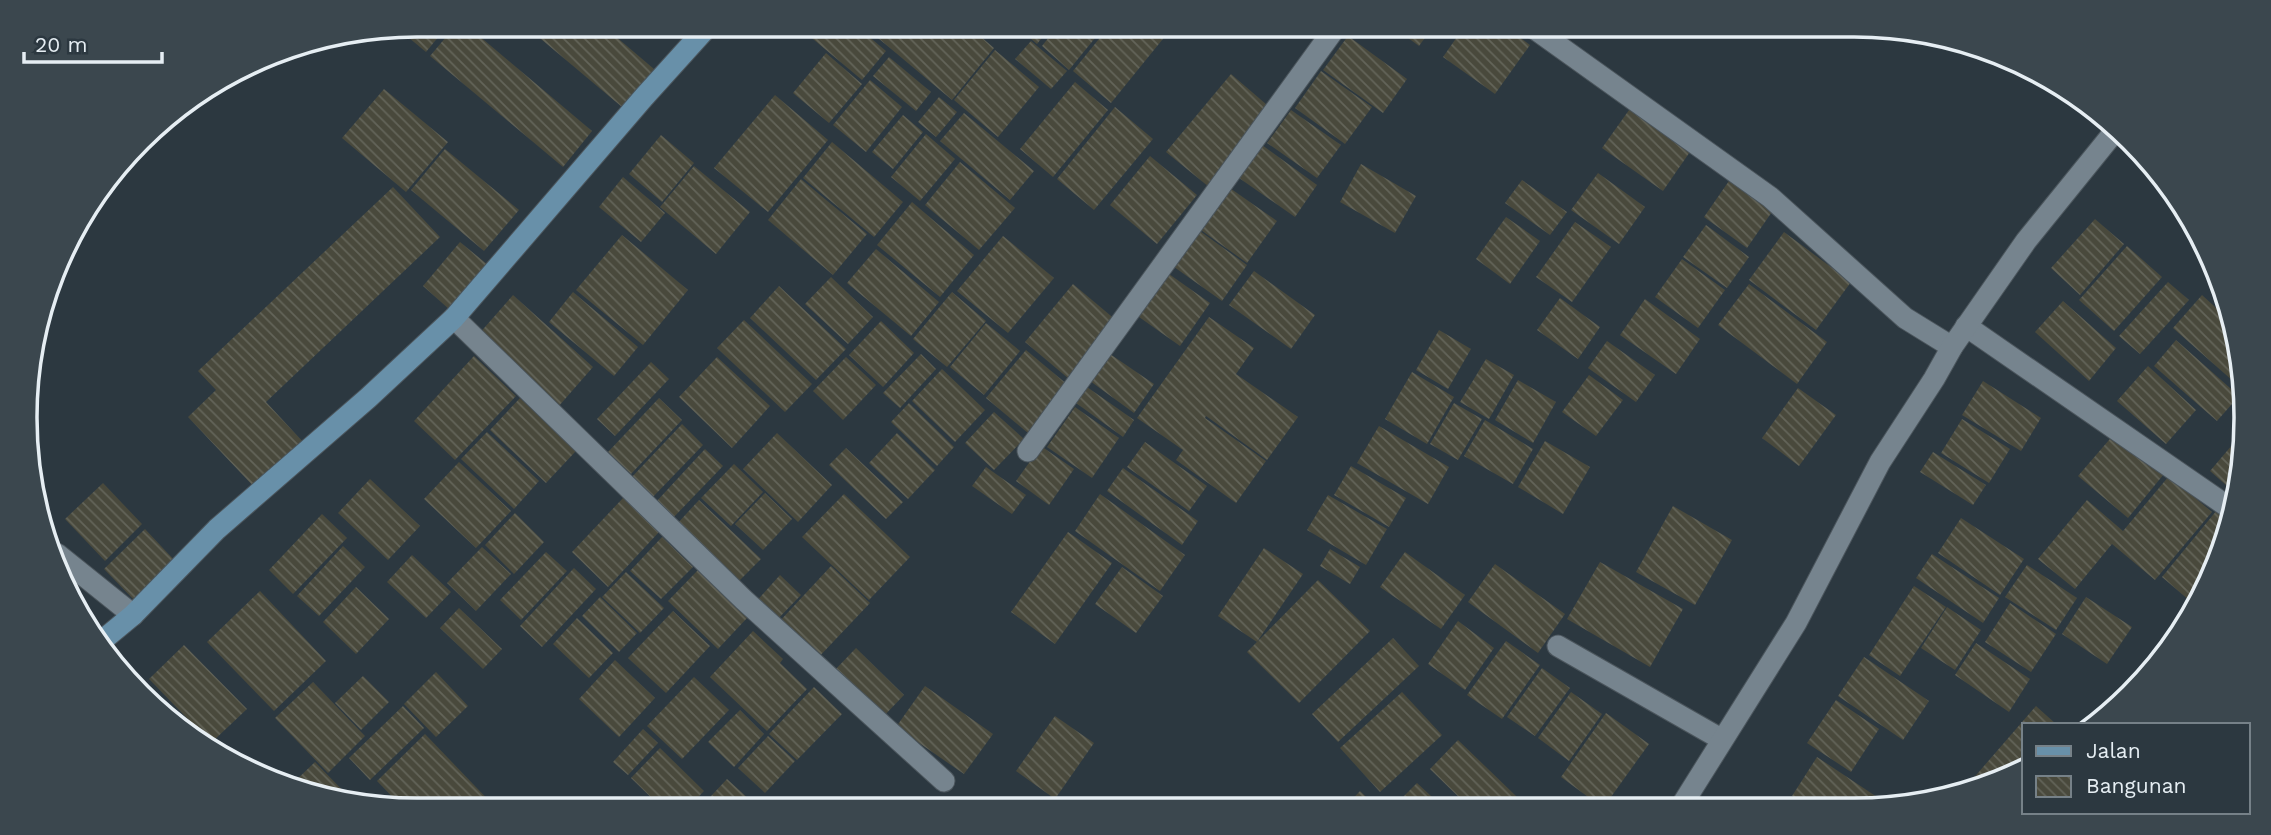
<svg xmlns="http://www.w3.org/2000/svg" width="2271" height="835" font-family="'Work Sans',sans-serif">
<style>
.building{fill:url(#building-back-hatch)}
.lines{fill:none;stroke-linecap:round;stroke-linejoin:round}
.street-casing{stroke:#4b555c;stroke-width:23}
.secondary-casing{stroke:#4b555c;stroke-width:23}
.street{stroke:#76848e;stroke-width:21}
.secondary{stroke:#6890a9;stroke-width:21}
.rim{fill:none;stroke:#e6eef3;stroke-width:3.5}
</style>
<defs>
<pattern id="building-back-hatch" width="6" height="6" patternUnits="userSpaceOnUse" patternTransform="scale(1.75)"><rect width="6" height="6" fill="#49493c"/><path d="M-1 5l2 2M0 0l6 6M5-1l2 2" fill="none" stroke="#636459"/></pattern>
</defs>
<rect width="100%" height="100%" fill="#2c3840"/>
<g class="building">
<path d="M418,24h31l-23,28 -29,-24z"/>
<path d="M457,24h8l127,107 -29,36 -133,-111z"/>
<path d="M523,24h78l53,45 -32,38z"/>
<path d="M795,24h59l32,27 -24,29z"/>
<path d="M890,24h76l28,24 -42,52 -74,-62z"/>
<path d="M1014,24h39l-16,20z"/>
<path d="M1059,24h42l3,3 -35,43 -27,-24z"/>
<path d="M1111,24h64l-64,79 -38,-32z"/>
<path d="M1389,24h46l-16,22z"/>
<path d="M1466,24h36l28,21 -35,49 -52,-37z"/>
<path d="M1348,36l59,43 -24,34 -60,-43z"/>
<path d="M1031,41l36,30 -16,18 -36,-30z"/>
<path d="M995,50l44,37 -41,50 -44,-37z"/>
<path d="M826,53l36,31 -33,39 -36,-30z"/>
<path d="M889,57l42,35 -15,19 -43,-35z"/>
<path d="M1321,71l51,36 -27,37 -50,-36z"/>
<path d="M1231,74l42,36 -64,77 -43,-35z"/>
<path d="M870,80l32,27 -36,45 -33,-27z"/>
<path d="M1075,82l33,28 -55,67 -33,-28z"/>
<path d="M384,89l64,53 -42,50 -64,-54z"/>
<path d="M775,95l53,45 -60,72 -54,-44z"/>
<path d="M939,97l18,15 -21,25 -18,-15z"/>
<path d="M1634,103l60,43 -31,45 -61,-43z"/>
<path d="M1115,107l38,32 -59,71 -37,-31z"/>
<path d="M1291,110l50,35 -24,33 -50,-35z"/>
<path d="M964,113l70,58 -24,29 -70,-59z"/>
<path d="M903,115l20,17 -30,37 -21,-17z"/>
<path d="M926,134l29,25 -35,42 -29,-24z"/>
<path d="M661,135l33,28 -32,39 -33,-28z"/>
<path d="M832,142l71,60 -29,35 -71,-59z"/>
<path d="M1262,145l55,40 -22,32 -56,-39z"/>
<path d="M445,149l74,61 -35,41 -73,-61z"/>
<path d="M1150,156l47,39 -40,49 -47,-39z"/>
<path d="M960,162l55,46 -36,42 -54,-45z"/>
<path d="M1361,164l55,32 -21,37 -55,-31z"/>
<path d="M694,166l56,46 -34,42 -56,-47z"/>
<path d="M1598,173l47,34 -26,37 -48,-34z"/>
<path d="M623,177l42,36 -24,29 -42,-35z"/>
<path d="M1731,178l43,31 -27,39 -43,-31z"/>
<path d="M801,179l66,55 -34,41 -65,-55z"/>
<path d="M1522,180l45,32 -17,23 -45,-32z"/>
<path d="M1227,186l50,35 -30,42 -49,-35z"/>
<path d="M393,187l47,50 -174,165 39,42 -48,46 -69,-73 28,-27 -18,-19z"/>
<path d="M912,202l62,53 -34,42 -63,-52z"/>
<path d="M1506,217l34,24 -30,43 -34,-25z"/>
<path d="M2095,219l29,25 -44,51 -29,-27z"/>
<path d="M1575,222l36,25 -39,55 -36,-25z"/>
<path d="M1706,225l43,32 -22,31 -44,-31z"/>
<path d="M1193,226l54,39 -25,36 -55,-39z"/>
<path d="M1784,232l67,50 -35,48 -67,-50z"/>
<path d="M622,235l66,55 -45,55 -67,-55z"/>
<path d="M1003,236l51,42 -46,55 -51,-42z"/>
<path d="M460,242l28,23 -38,45 -27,-24z"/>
<path d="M2127,246l35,31 -48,54 -35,-31z"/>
<path d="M876,249l63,53 -28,34 -64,-53z"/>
<path d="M1682,259l43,31 -27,38 -43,-31z"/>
<path d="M1254,271l61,44 -24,34 -62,-44z"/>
<path d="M1169,274l41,29 -30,43 -41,-29z"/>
<path d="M831,277l42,40 -25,27 -43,-40z"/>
<path d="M2168,282l21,18 -49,54 -21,-18z"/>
<path d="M1073,284l44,37 -48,58 -44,-37z"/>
<path d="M1749,284l78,58 -30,42 -79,-59z"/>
<path d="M779,286l67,63 -30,31 -66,-62z"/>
<path d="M573,292l65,55 -24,29 -65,-54z"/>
<path d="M952,292l34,29 -39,46 -34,-28z"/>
<path d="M513,295l80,72 -35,40 -80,-72z"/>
<path d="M2202,295l24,22 17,50 -1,22 -69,-61z"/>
<path d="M1560,298l40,29 -22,32 -41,-29z"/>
<path d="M1645,299l55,40 -24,35 -56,-39z"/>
<path d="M2063,301l53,47 -27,33 -54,-49z"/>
<path d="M1209,317l45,31 -18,26 62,43 -31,43 -61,-44 -1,2 61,43 -30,42 -60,-43 7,-10 -46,-32z"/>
<path d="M744,320l68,64 -27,28 -68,-64z"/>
<path d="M881,321l33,32 -31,34 -34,-32z"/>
<path d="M986,323l34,28 -36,44 -34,-28z"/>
<path d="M1439,330l32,19 -23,40 -32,-19z"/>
<path d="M2176,340l63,56 -22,25 -63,-55z"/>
<path d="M1607,341l48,34 -19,27 -48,-34z"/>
<path d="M1026,350l42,35 -40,48 -42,-35z"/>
<path d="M921,354l15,15 -36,39 -17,-15z"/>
<path d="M1110,354l44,30 -20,29 -44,-32z"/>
<path d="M474,356l42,40 -61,64 -41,-39z"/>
<path d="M717,357l53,49 -38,42 -53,-51z"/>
<path d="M846,357l30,28 -33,35 -30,-29z"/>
<path d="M1486,359l28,16 -25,44 -29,-17z"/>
<path d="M651,362l18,17 -54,57 -18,-17z"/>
<path d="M2148,366l48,44 -30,34 -49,-43z"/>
<path d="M942,369l43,41 -30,32 -43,-41z"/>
<path d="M1412,372l42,25 -27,47 -42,-25z"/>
<path d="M1589,375l34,25 -27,36 -34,-24z"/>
<path d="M1518,380l38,22 -23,41 -38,-23z"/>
<path d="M1983,381l58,37 -20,33 -59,-36z"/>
<path d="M1087,387l47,33 -11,17 -47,-34z"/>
<path d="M1798,388l38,27 -37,51 -37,-28z"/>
<path d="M520,398l56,53 -30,32 -56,-53z"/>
<path d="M659,398l23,22 -51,54 -23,-22z"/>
<path d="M909,403l45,44 -17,19 -46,-44z"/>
<path d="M1454,403l28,16 -24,41 -28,-16z"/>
<path d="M1075,407l44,31 -27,40 -45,-31z"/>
<path d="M994,412l30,27 -30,31 -29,-27z"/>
<path d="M1962,419l48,30 -21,34 -48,-30z"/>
<path d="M1485,420l48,29 -20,35 -49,-28z"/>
<path d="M682,424l21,21 -52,54 -21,-20z"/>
<path d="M1379,426l70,41 -21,37 -71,-41z"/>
<path d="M487,432l52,49 -25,28 -53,-50z"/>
<path d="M777,433l55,52 -34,37 -55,-53z"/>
<path d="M897,433l38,37 -27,29 -39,-36z"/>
<path d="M2115,433l49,41 -36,44 -50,-42z"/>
<path d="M2238,438l-2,31 -1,24 -25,-22z"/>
<path d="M1545,441l45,26 -27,47 -45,-27z"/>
<path d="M1145,442l62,44 -18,25 -62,-44z"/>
<path d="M1041,446l33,23 -25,36 -33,-24z"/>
<path d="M846,448l57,54 -17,17 -57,-54z"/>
<path d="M705,449l18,17 -51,53 -17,-16z"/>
<path d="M1933,452l53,33 -13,20 -53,-33z"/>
<path d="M459,462l52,49 -35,37 -52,-49z"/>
<path d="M734,464l29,28 -32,34 -30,-28z"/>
<path d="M1351,466l55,32 -17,29 -55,-32z"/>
<path d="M986,467l40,28 -14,19 -40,-28z"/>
<path d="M1123,468l75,53 -16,24 -75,-54z"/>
<path d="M2169,476l43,36 -57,68 -43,-36 -37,45 -37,-30 49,-59 36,31z"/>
<path d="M370,479l50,47 -32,34 -50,-47z"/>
<path d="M103,483l39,41 -37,37 -40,-42z"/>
<path d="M765,493l27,26 -29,31 -28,-26z"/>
<path d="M844,494l66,63 -41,43 -67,-63z"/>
<path d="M1100,494l85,61 -25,36 -85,-60z"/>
<path d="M1328,495l59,34 -21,36 -59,-35z"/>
<path d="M623,498l36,34 -51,55 -36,-35z"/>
<path d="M699,500l62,59 -24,24 -61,-58z"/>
<path d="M1673,506l59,34 -37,65 -59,-33z"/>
<path d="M2217,510l15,12 -35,85 -35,-30z"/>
<path d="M515,513l29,29 -30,32 -29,-29z"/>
<path d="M322,514l25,24 -54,56 -24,-24z"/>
<path d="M1961,518l63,41 -24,36 -62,-42z"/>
<path d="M145,529l32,34 -41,39 -32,-33z"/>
<path d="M1068,532l44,31 -57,81 -44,-32z"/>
<path d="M662,537l31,30 -32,32 -31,-28z"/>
<path d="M343,546l22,21 -46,49 -22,-20z"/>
<path d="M482,547l29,27 -35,37 -29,-28z"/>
<path d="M1264,548l39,26 -46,68 -39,-26z"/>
<path d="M1330,549l30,18 -10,17 -30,-18z"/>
<path d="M546,552l21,19 -46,49 -21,-20z"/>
<path d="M1405,552l60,43 -24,34 -61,-42z"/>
<path d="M1932,554l67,44 -16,25 -67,-45z"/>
<path d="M412,555l39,37 -25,26 -39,-36z"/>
<path d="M1600,562l83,47 -33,58 -83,-48z"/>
<path d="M1495,564l70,50 -27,39 -70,-51z"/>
<path d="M2027,565l50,33 -21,32 -51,-33z"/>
<path d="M831,566l39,37 -54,57 -38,-37z"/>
<path d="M1122,567l41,29 -27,37 -41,-29z"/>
<path d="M574,568l22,21 -54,58 -22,-21z"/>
<path d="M698,570l50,47 -30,32 -50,-48z"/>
<path d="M626,572l38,36 -24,25 -38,-36z"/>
<path d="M780,575l21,20 -27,28 -20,-19z"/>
<path d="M1318,580l52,51 -71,72 -52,-51z"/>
<path d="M1914,586l32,21 -46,69 -31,-21z"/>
<path d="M356,587l33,32 -33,35 -33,-32z"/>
<path d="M260,591l66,70 -52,50 -67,-69z"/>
<path d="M600,597l37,36 -18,19 -37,-36z"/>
<path d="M2086,597l46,30 -25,37 -45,-30z"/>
<path d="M2010,603l46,31 -25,38 -46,-30z"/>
<path d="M1947,607l34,23 -26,40 -34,-22z"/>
<path d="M459,608l43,41 -19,20 -43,-41z"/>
<path d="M673,611l37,35 -44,47 -38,-35z"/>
<path d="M577,618l36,35 -24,25 -36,-34z"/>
<path d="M1458,621l36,27 -29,42 -37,-26z"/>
<path d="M753,631l30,28 -3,4 27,26 -40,42 -57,-54z"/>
<path d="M1393,638l26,28 -81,76 -26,-28z"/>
<path d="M1506,641l34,24 -38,54 -35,-24z"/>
<path d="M1976,643l54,36 -21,33 -54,-37z"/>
<path d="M184,645l63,64 -36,34 -62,-64z"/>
<path d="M856,648l48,47 -22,23 -49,-46z"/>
<path d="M1864,657l65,44 -26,39 -65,-44z"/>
<path d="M615,660l40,38 -36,39 -40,-38z"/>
<path d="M124,661l50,52 -6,5 -49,-52z"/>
<path d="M1542,668l28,20 -35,48 -28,-19z"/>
<path d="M436,672l32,34 -32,31 -32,-33z"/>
<path d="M363,676l26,26 -28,28 -26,-27z"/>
<path d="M694,677l35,33 -47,49 -35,-33z"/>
<path d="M313,682l52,54 -37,37 -53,-55z"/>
<path d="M925,686l68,48 -29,40 -68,-47z"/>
<path d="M814,687l28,27 -45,46 -28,-26z"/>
<path d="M1402,692l40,43 -62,57 -40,-44z"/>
<path d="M1571,692l31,22 -33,47 -31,-23z"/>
<path d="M1836,700l43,29 -28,43 -44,-29z"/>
<path d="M403,706l21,22 -54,52 -21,-22z"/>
<path d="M2036,706l21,19h-33v46l-60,18z"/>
<path d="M740,710l24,24 -30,33 -26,-25z"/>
<path d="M1606,713l43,31 -46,64 -42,-31z"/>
<path d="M1055,716l39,27 -39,56 -39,-28z"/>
<path d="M643,729l15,14 -30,32 -15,-13z"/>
<path d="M425,734l73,76 -94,-1 -27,-28z"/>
<path d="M768,736l27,25 -30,32 -27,-25z"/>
<path d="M1458,740l57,55 13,13h-58l-40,-39z"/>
<path d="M660,748l44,43 -18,19h-22l-33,-32z"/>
<path d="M1817,757l75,50h-83l-17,-11z"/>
<path d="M315,762l39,40 -39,-5 -24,-12z"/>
<path d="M727,779l23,21 -9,10h-43z"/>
<path d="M1417,783l27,25h-52z"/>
<path d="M1360,791l18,17h-34z"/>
</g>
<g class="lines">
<defs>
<g id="street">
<path d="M1528,24l242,173 135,121 47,29"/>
<path d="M454,318l290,282 200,181"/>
<path d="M1966,326l268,185"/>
<path d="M1028,451l310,-427"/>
<path d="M57,554l76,61"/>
<path d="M1558,646l163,93"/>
<path d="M1680,808l116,-185 84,-161 54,-83 18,-32 74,-106 89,-110"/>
</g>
<path id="secondary" d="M98,644l35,-29 84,-86 151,-131 86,-80 190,-221 66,-73"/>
</defs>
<use href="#street" class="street-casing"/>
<use href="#secondary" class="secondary-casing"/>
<use href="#street" class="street"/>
<use href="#secondary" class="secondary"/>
</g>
<path d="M0 0H2271V835H0ZM417 37H1854A380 380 0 0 1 2234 417V418A380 380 0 0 1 1854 798H417A380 380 0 0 1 37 418V417A380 380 0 0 1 417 37Z" fill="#3b474e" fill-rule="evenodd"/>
<path class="rim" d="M417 37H1854A380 380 0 0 1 2234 417V418A380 380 0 0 1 1854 798H417A380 380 0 0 1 37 418V417A380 380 0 0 1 417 37Z"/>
<rect x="2022" y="723" width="228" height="91" fill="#2c3840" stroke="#768188" stroke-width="2"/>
<rect x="2036" y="746" width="35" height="10" fill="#6890a9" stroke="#768188" stroke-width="2"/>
<text x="2086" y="758" font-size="21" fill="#e6eef3">Jalan</text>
<rect x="2036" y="776" width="35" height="21" fill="url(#building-back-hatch)" stroke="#768188" stroke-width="2"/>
<text x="2086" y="793" font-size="21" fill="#e6eef3">Bangunan</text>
<path d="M24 52v10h138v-10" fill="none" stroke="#e6eef3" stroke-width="3.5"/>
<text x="35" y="52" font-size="21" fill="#e6eef3" stroke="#2c3840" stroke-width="5" paint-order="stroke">20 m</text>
</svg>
